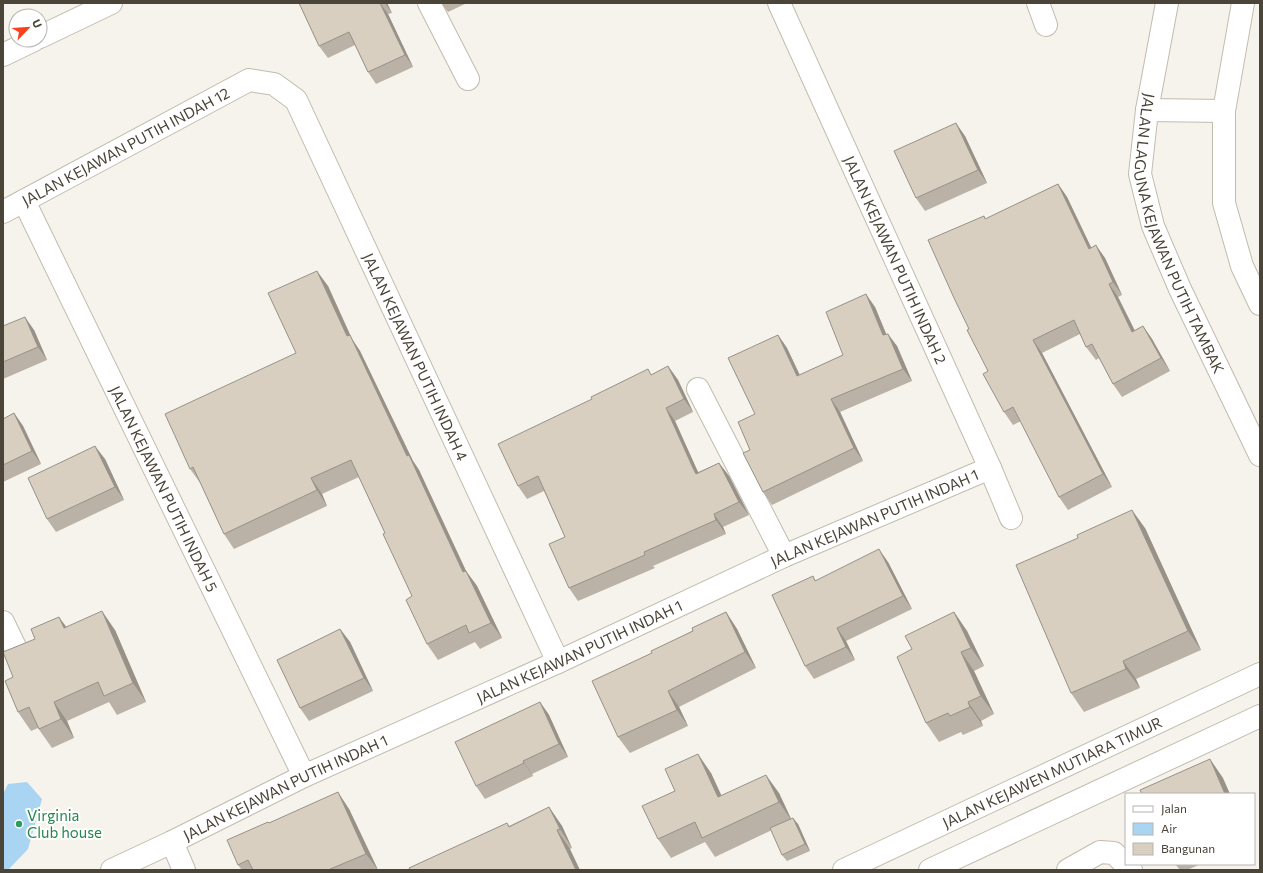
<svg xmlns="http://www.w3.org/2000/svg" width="1263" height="873" font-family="Commissioner,sans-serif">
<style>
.water{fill:#a9d4f2}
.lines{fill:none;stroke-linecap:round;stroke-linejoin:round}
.minor-casing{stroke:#c2bbae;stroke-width:24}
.tertiary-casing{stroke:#c2bbae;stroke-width:24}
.minor{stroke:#fff;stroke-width:22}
.tertiary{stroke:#fff;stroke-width:22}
.wall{fill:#bab2a6}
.shaded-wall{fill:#979187}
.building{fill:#d8cfc1;stroke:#979187}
.leisure-dot{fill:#2e9e5b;stroke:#fff;stroke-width:1.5}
.labels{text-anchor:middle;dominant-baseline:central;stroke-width:4;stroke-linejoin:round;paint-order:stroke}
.street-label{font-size:15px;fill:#4b4439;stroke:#fff}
.leisure-label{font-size:15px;fill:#27864d;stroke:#fff;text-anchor:start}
</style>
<rect width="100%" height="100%" fill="#f6f3ec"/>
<path class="water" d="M27,782l15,17 -14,50 -20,21h-5v-76l5,-10z"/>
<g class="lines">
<defs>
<g id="minor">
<path d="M429,3l39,76"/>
<path id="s1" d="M779,3l211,465 21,50"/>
<path d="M1038,3l8,22"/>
<path id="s2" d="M24,201l280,575"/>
<path id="s3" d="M3,212l246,-132 25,4 22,16 262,562"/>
<path d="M698,389l86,167"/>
<path d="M3,622l14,29"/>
<path d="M172,842l12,28"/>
<path id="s4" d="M112,870l60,-28 132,-66 254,-114 226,-106 206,-88"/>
<path id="s5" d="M844,870l416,-196"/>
<path d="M930,870l330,-154"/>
<path d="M1068,870l32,-18 14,1 17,17"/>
</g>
<g id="tertiary">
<path id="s6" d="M1167,3l-20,107 -7,64 13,52 27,63 80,166"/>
<path d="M1243,3l-19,108v92l18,63 18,38"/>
<path d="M40,37l71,-34"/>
<path d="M3,55l31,-15"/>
<path d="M1147,110l77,1"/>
</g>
</defs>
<use href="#minor" class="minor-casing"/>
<use href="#tertiary" class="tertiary-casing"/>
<use href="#minor" class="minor"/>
<use href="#tertiary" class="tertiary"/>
</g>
<g class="wall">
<path d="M299,3h88l5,10 -4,1 25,53 -37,17 -8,-12 -13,-27 -27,13 -9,-12z"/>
<path d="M441,3h26l-19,9z"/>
<path d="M965,136l22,47 -62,28 -9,-13z"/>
<path d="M1058,184l9,13 24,50 14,11 17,37 -4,2 17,34 8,-5 9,13 18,32 -48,26 -9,-13 -14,-26 -3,2 -10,-13 -6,-13 -38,19 70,134 -44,23 -9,-13 -38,-76 -8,4 -9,-13 -16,-41 -19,-42 17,-110z"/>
<path d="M328,286l24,53 8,12 53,110 6,9 47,101 11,15 25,52 -22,11 -5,-7 -37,18 -11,-16 -15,-48 -27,-63 -26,-56 -37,17 5,12 -93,43 -10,-15 -23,-50 -11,-15 106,-116z"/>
<path d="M875,307l11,27 11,12 15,35 -72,31 23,49 -91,44 -9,-13 -13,-42 5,-36 23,-79 9,13 13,27 43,-20z"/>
<path d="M3,326l31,4 13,30 -44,19z"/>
<path d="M668,366l10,14 15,32 -18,9 23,51 21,-9 10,13 20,39 -26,12 3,7 -73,32 2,2 -77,33 -9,-13 -4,-51 -21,-46 -17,8 -9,-13 134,-111z"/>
<path d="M14,413l9,13 18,38 -38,18v-63z"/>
<path d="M105,459l19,41 -68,32 -9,-13z"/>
<path d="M1145,528l56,122 -65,29 4,9 -56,24 -13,-19z"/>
<path d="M888,562l24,47 -66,32 9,19 -41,19 -9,-13 8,-90 3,5z"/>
<path d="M726,612l11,17 19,39 -77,39 9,19 -58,27 -12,-16 34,-84z"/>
<path d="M954,612l13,19 17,35 -10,5 20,43 -13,7 2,5 -20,9 -2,-3 -22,10 -13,-19 -14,-74z"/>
<path d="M66,627l49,3 31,72 -29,13 -8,-13 -42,19 7,17 -22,10 -14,-20 -7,3 -13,-19 -5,-35z"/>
<path d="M340,629l10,13 23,49 -64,30 -9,-13z"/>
<path d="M540,702l9,13 19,42 -36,17 1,2 -48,23 -9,-13z"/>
<path d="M711,773l10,23 58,-3 12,26 7,5 12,27 -23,10 -5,-6 -10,-25 -57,27 -10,-15 -34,16 -13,-19 17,-48z"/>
<path d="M549,807l13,19 10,22 -2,1 -160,21 97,-47 2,3z"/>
<path d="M349,809l29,61h-136l-4,-5 31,-42z"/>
<path d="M1175,864h26l-14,6h-7z"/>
</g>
<g class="shaded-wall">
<path d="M380,3l8,11 25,53 -8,-12z"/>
<path d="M385,3h2l5,10z"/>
<path d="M956,123l9,13 22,47 -9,-13z"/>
<path d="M1058,184l9,13 31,65 -9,-13z"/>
<path d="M1096,245l9,13 17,37 -9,-13z"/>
<path d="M317,271l11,15 24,53 8,12 53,110 6,9 55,118 -11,-16 -56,-116 -60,-120z"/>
<path d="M1109,284l9,13 24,48 -10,-13z"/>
<path d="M866,294l9,13 17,41 -9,-13z"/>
<path d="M25,317l9,13 13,30 -9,-13z"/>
<path d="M1143,326l9,13 18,32 -9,-13z"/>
<path d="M888,334l9,12 15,35 -9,-12z"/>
<path d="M778,335l9,13 19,41 -9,-13z"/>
<path d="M1033,340l9,13 70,134 -9,-13z"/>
<path d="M668,366l10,14 15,32 -9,-13z"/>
<path d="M831,399l9,13 23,49 -9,-13z"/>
<path d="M666,408l9,13 27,60 -6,-7 -3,-6z"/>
<path d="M14,413l9,13 18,38 -9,-13z"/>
<path d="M95,446l10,13 19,41 -9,-13z"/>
<path d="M719,463l10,13 20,39 -10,-13z"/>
<path d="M311,478l11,16 5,12 -10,-16z"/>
<path d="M1132,510l13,18 56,122 -13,-19z"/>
<path d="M714,514l9,13 3,7 -10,-14z"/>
<path d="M879,549l9,13 24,47 -9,-13z"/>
<path d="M466,571l11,15 25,52 -11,-15z"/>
<path d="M102,611l13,19 31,72 -13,-19z"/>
<path d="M726,612l11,17 19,39 -11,-16z"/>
<path d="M954,612l13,19 17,35 -13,-18z"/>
<path d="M59,617l14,19 -9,-8z"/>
<path d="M837,628l9,13 9,19 -9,-13z"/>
<path d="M340,629l10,13 23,49 -9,-13z"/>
<path d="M961,652l13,19 20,43 -13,-18z"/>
<path d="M1123,661l13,18 4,9 -14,-19z"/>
<path d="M668,691l11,16 9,19 -11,-16z"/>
<path d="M54,702l13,19 7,17 -13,-19z"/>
<path d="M540,702l9,13 19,42 -9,-13z"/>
<path d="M968,702l13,19 2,5 -13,-19z"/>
<path d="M698,754l13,19 20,43 -13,-19z"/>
<path d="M1210,759l13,19 7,16h-5z"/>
<path d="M523,761l9,13 1,2 -9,-13z"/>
<path d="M766,775l13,18 13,28 -13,-19z"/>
<path d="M338,792l11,17 29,61 -12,-16z"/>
<path d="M549,807l13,19 10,22 -12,-19z"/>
<path d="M793,818l5,6 12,27 -5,-7z"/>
<path d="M557,830l13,19 10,21h-4z"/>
</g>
<g class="building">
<path d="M299,3h81l25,52 -37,17 -19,-40 -30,14z"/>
<path d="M956,123l22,47 -62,28 -22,-47z"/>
<path d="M1058,184l31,65 7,-4 17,37 -4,2 23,48 11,-6 18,32 -48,26 -21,-40 -6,3 -12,-27 -41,20 70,134 -44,23 -46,-90 -9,5 -21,-38 5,-3 -21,-41 2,-1 -15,-31 -26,-58 56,-24 1,3z"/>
<path d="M317,271l30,65 3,-1 57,121 2,-1 54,117 3,-1 25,52 -22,10 -3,-8 -39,19 -21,-44 6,-4 -29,-62 2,-1 -34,-73 -40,18 6,12 -93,44 -31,-67 -3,2 -25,-55 131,-61 -28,-60z"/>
<path d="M866,294l17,41 5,-1 15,35 -72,30 23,49 -91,44 -20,-39 7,-3 -12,-28 17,-8 -27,-56 50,-23 19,41 46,-21 -17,-43z"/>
<path d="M25,317l13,30 -35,15v-36z"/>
<path d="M668,366l16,33 -18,9 27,60 3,6 23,-11 20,39 -25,12 2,6 -72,32 1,3 -76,33 -20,-44 16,-7 -27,-61 -20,10 -20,-42 94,-45 -1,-2 57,-28 3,6z"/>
<path d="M14,413l18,38 -29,14v-46z"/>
<path d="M95,446l20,41 -68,32 -19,-41z"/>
<path d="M1132,510l56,121 -65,30 3,8 -55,24 -55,-128 62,-27 -1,-3z"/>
<path d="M879,549l24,47 -66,32 9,19 -41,19 -33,-71 41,-19 2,5z"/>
<path d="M102,611l31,72 -29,13 -6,-14 -44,20 7,17 -22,10 -10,-22 -11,5 -13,-31 8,-4 -10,-25 32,-13 -4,-10 28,-12 5,11z"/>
<path d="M726,612l19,40 -77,39 9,19 -59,27 -26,-56 60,-28 -1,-2 42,-20 -1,-3z"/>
<path d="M954,612l17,36 -10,4 20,44 -13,6 2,5 -20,9 -2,-3 -22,10 -29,-66 15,-8 -7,-13z"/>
<path d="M340,629l24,49 -64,30 -23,-48z"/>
<path d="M540,702l19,42 -36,17 1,2 -48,23 -21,-44z"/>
<path d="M698,754l20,43 48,-22 13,27 -77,36 -7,-16 -37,17 -16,-33 33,-15 -10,-22z"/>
<path d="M1210,759l15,35h-83l-2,-4z"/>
<path d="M338,792l28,62 -38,16h-75l-5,-10 -10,5 -11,-25 41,-18 1,1z"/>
<path d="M549,807l11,22 -3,1 19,40h-166l-1,-2 98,-45 2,4z"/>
<path d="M793,818l12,26 -23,11 -12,-27z"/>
</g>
<circle class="leisure-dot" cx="19" cy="824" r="4"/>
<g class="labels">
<g class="street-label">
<text stroke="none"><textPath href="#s3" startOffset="139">JALAN KEJAWAN PUTIH INDAH 12</textPath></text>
<text stroke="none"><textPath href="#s6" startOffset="240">JALAN LAGUNA KEJAWAN PUTIH TAMBAK</textPath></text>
<text stroke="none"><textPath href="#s1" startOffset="282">JALAN KEJAWAN PUTIH INDAH 2</textPath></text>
<text stroke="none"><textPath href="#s3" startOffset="615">JALAN KEJAWAN PUTIH INDAH 4</textPath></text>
<text stroke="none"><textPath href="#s2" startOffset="320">JALAN KEJAWAN PUTIH INDAH 5</textPath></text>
<text stroke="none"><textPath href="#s4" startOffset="840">JALAN KEJAWAN PUTIH INDAH 1</textPath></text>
<text stroke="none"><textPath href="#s4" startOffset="516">JALAN KEJAWAN PUTIH INDAH 1</textPath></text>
<text stroke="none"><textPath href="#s5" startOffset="230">JALAN KEJAWEN MUTIARA TIMUR</textPath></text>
<text stroke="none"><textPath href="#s4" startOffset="192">JALAN KEJAWAN PUTIH INDAH 1</textPath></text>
</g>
<g class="leisure-label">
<text x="27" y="815">Virginia<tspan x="27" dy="17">Club house</tspan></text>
</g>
</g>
<rect width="1263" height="873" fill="none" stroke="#4b4439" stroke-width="8"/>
<rect x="1125" y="793" width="130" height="72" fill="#ffffff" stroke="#b7b4b0"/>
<rect x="1133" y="806" width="20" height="6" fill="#ffffff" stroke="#b7b4b0"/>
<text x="1161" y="813" font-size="12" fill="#4b4439">Jalan</text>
<rect x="1133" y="823" width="20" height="12" fill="#a9d4f2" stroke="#b7b4b0"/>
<text x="1161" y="833" font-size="12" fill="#4b4439">Air</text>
<rect x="1133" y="843" width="20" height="12" fill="#d8cfc1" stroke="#b7b4b0"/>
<text x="1161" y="853" font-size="12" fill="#4b4439">Bangunan</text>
<g transform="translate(28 28) rotate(65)"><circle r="19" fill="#ffffff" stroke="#b7b4b0"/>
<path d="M0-3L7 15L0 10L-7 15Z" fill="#fc3f1d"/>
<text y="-6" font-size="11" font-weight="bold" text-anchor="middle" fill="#4b4439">U</text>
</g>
</svg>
